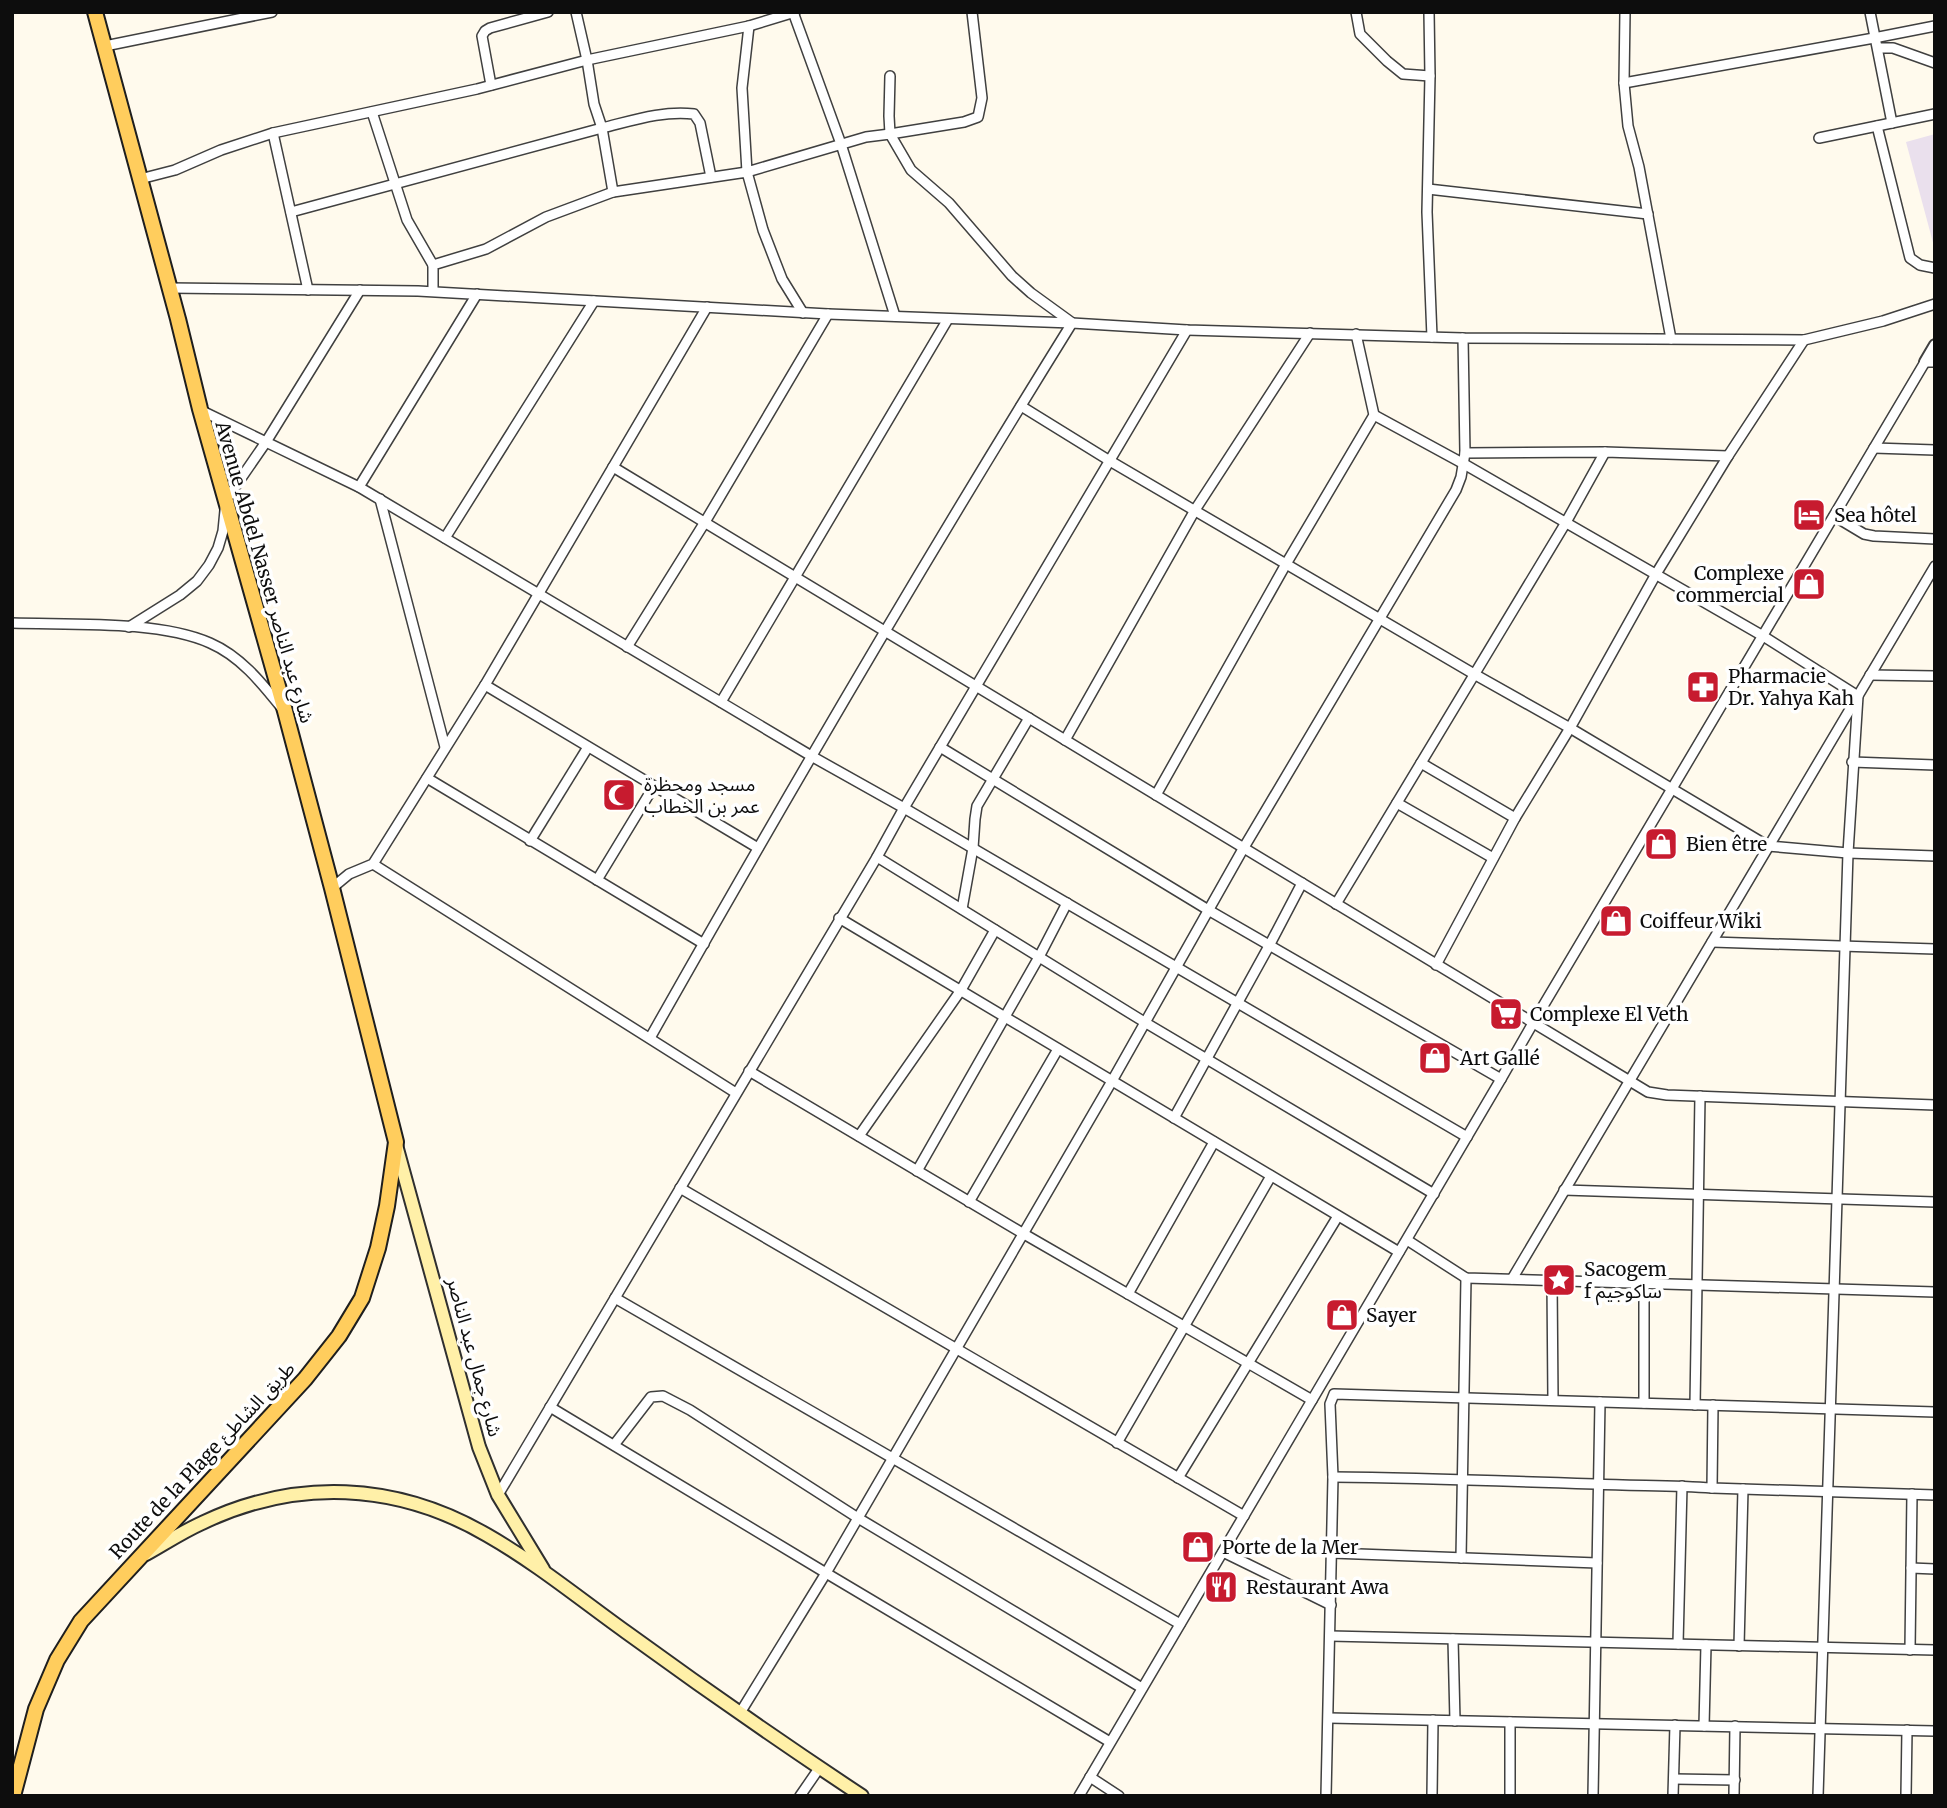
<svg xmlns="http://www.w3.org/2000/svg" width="1947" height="1808" font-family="Merriweather,'Noto Sans Arabic',serif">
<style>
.industrial{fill:#eae0ed}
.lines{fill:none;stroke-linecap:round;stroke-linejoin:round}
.minor-casing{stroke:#404040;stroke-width:12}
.tertiary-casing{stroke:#404040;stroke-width:14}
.secondary-casing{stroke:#2f2f2f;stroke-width:16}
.primary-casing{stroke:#1e1e1e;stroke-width:18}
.minor{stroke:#fff;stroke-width:9}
.tertiary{stroke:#fff;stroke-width:10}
.secondary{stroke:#fff0a8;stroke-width:12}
.primary{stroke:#ffcd5d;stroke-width:14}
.labels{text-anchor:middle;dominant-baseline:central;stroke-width:7;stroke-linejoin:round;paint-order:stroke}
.poi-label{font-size:19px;fill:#0d0d0d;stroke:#fff;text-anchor:start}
.street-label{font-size:19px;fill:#0d0d0d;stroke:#fff}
</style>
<rect width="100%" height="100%" fill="#fffaed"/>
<path class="industrial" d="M1935,134v116l-29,-108z"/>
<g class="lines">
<defs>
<g id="minor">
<path d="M576,12l11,48 7,44 8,24 11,64 134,-20 16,58 19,49 21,34"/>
<path d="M793,12l48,132 54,172"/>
<path d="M1356,12l4,22 27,27 16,13 27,2"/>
<path d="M1429,12l1,64 -3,136 5,125"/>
<path d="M1625,12l-1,71 4,43 11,41 32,172"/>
<path d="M1870,12l22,111"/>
<path d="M749,26l-7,62 5,84 119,-35 24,-3 21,36 38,33 63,73 19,17 40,29"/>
<path d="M105,46l167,-34"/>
<path d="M1878,48h15l42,15"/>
<path d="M890,76l-1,40 1,18 74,-12 14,-5 4,-19 -10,-86"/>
<path d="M1624,83l250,-45 61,-12"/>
<path d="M491,85l-9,-49 3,-5 5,-3 58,-16"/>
<path d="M372,112l35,108 26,45"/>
<path d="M1877,126l33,132 10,7 15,3"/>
<path d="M273,133l35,157"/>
<path d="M1819,138l116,-24"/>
<path d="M140,179l35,-9 46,-20 52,-17 204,-44 110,-29 162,-34 46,-14"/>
<path d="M1428,189l220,25"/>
<path d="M291,212l311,-84c29,-7 61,-18 92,-14l6,9 11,54"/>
<path d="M169,288l249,3 410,23 244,9 115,7 276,8 341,2 79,-19 52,-17"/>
<path d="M433,291v-26l53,-16 60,-32 67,-25"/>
<path d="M1021,406l89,55 364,213 96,54 198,118 80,7 87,3"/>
<path d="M200,410l159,77 454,270 91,51 563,329"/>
<path d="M1374,415l90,49 299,172 95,60 -10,157 -30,943"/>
<path d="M1874,448l61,2"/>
<path d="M1465,453l140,-1 123,4"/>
<path d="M613,467l1035,625 19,3 268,10"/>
<path d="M359,487l118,-193"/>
<path d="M380,499l65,248"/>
<path d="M1834,516l30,18 10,2 61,3"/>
<path d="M445,538l149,-237"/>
<path d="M12,623c58,2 146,-3 198,20 30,13 51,39 71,64"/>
<path d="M129,627l51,-32 17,-14 12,-16 9,-17 5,-17 3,-31 40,-58 94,-152"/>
<path d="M627,647l78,-125 123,-208"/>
<path d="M1870,675l65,1"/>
<path d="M485,685l273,163"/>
<path d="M721,702l227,-383"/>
<path d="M1065,740l130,-230 115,-177"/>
<path d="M940,747l270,164 291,168"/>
<path d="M1852,762l83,3"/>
<path d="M1421,763l94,55"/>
<path d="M427,778l277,166"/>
<path d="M1156,795l130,-231 88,-149 -18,-81"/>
<path d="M1397,803l96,55"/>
<path d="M530,841l58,-94"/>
<path d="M877,857l269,166 288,171"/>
<path d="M373,864l363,229"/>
<path d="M597,880l57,-94"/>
<path d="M332,888l17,-14 24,-10 112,-179 222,-378"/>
<path d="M1336,904l229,-380 40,-72"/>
<path d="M962,909l11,-61 2,-29 2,-13 52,-88"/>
<path d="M839,918l560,334"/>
<path d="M1712,942l223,7"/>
<path d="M1436,965l79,-147 55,-90 86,-154 72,-118 76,-116"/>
<path d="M650,1038c136,-241 276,-480 422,-715"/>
<path d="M749,1071l275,163 288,166"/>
<path d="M1174,1118l95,-172 33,-63"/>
<path d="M859,1136l102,-146 34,-60"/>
<path d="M917,1171l122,-214 28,-54"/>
<path d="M680,1188l564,328"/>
<path d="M1564,1190l371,12"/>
<path d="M969,1202l89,-153"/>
<path d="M1407,1240l59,38 469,14"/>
<path d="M1512,1279l423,-713"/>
<path d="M1552,1281l1,119"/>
<path d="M1644,1283v120"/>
<path d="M1128,1294l86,-152"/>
<path d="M615,1298l565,326"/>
<path d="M1695,1405l5,-309"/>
<path d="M550,1407l276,166 284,169"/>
<path d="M1117,1443l154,-267"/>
<path d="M614,1445l37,-48 12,-1 27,14 168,108 284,170"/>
<path d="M1333,1477c87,1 175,4 262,7 39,2 78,1 117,4l223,7"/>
<path d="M1178,1478l160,-262"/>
<path d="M1712,1488l1,-83"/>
<path d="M498,1495l379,-638 27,-49 283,-478"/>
<path d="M1223,1552l108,53"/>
<path d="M1332,1553l265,10"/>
<path d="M1461,1558l5,-280"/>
<path d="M1911,1568l24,1"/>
<path d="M1330,1636l605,14"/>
<path d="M1453,1639l2,82"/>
<path d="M1678,1644l4,-158"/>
<path d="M1739,1646l4,-157"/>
<path d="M1910,1650l2,-156"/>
<path d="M740,1713l86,-140 286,-492 131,-232 213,-359 5,-13 4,-24 -2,-115"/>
<path d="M1329,1718l606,13"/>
<path d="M1704,1726l2,-81"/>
<path d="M1090,1777l29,19"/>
<path d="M1674,1779l61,1"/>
<path d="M800,1796l20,-29"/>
<path d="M1079,1796l422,-717 32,-56 392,-661h10"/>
<path d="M1326,1796l7,-319 -3,-73 4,-10 601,18"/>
<path d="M1432,1796l1,-76"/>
<path d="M1510,1796v-74"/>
<path d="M1593,1796l7,-394"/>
<path d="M1673,1796l2,-71"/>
<path d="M1734,1796l1,-70"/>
<path d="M1906,1796l1,-66"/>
</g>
<path id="tertiary" d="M1925,362l10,-17"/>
<g id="secondary">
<path d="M396,1145l83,302 19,48 45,74"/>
<path d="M146,1554c18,-10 36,-22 56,-31 94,-45 194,-41 285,12 49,28 93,64 139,97 77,56 156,111 236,164"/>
</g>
<path id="primary" d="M13,1796l23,-87 21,-49 24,-39 224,-242 34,-43 23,-38 16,-50 9,-42 9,-64 -64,-254 -47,-177 -85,-302 -22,-90 -83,-307"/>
</defs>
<use href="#minor" class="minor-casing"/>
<use href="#tertiary" class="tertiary-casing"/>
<use href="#secondary" class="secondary-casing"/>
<use href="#primary" class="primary-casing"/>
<use href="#minor" class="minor"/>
<use href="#tertiary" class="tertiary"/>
<use href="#secondary" class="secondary"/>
<use href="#primary" class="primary"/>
</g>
<defs>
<symbol id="hotel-square" viewBox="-11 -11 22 22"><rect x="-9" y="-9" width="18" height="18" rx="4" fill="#c71b2f" stroke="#fff"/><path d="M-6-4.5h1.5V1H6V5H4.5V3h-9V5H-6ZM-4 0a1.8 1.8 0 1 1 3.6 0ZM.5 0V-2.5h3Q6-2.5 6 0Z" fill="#fff"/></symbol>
<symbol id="shop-square" viewBox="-11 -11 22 22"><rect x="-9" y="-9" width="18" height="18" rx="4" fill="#c71b2f" stroke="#fff"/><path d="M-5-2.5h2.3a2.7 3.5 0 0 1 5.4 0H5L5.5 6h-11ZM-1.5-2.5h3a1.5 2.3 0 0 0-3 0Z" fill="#fff"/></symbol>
<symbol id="pharmacy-square" viewBox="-11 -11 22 22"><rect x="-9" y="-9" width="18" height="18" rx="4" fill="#c71b2f" stroke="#fff"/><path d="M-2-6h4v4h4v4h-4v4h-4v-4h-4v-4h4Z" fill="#fff"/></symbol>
<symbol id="mosque-square" viewBox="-11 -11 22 22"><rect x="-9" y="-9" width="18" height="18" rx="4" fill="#c71b2f" stroke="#fff"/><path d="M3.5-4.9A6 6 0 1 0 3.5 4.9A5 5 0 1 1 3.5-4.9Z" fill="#fff"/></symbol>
<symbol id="supermarket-square" viewBox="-11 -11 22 22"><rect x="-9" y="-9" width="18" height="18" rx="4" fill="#c71b2f" stroke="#fff"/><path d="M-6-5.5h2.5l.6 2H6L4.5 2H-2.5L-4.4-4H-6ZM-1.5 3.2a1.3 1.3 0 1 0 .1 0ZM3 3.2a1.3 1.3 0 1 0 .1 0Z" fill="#fff"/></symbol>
<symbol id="sight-square" viewBox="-11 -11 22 22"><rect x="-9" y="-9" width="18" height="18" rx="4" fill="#c71b2f" stroke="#fff"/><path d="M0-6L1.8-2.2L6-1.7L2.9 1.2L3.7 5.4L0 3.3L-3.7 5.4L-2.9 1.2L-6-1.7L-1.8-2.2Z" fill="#fff"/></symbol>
<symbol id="restaurant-square" viewBox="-11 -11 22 22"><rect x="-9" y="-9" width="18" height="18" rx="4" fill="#c71b2f" stroke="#fff"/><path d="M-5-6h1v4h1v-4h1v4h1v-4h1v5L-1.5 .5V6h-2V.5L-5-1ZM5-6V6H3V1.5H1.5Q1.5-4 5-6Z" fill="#fff"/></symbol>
</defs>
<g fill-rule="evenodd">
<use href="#hotel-square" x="1790" y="496" width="38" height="38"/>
<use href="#shop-square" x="1790" y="565" width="38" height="38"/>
<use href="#pharmacy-square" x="1684" y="668" width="38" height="38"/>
<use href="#mosque-square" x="600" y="776" width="38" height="38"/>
<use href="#shop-square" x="1642" y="825" width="38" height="38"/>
<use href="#shop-square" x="1597" y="902" width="38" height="38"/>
<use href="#supermarket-square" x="1487" y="995" width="38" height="38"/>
<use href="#shop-square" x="1416" y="1039" width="38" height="38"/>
<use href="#sight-square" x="1540" y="1261" width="38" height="38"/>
<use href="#shop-square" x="1323" y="1296" width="38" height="38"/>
<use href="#shop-square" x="1179" y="1528" width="38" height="38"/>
<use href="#restaurant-square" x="1202" y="1568" width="38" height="38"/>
</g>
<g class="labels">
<g class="poi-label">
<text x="1834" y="515">Sea hôtel</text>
<text x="1784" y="573" text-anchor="end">Complexe<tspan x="1784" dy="22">commercial</tspan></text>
<text x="1728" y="676">Pharmacie<tspan x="1728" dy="22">Dr. Yahya Kah</tspan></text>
<text x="644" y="784">مسجد ومحظرة<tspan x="644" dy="22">عمر بن الخطاب</tspan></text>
<text x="1686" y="844">Bien être</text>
<text x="1640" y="921">Coiffeur Wiki</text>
<text x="1530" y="1014">Complexe El Veth</text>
<text x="1460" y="1058">Art Gallé</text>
<text x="1584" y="1269">Sacogem<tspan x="1584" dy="22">f ساكوجيم</tspan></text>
<text x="1366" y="1315">Sayer</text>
<text x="1222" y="1547">Porte de la Mer</text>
<text x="1246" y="1587">Restaurant Awa</text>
</g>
<g class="street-label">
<text transform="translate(265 572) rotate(74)">Avenue Abdel Nasser شارع عبد الناصر</text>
<text transform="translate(475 1357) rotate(75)">شارع جمال عبد الناصر</text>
<text transform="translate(202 1460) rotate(-47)">Route de la Plage طريق الشاطئ</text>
</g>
</g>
<rect width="1947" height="1808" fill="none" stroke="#0d0d0d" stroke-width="28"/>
</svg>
